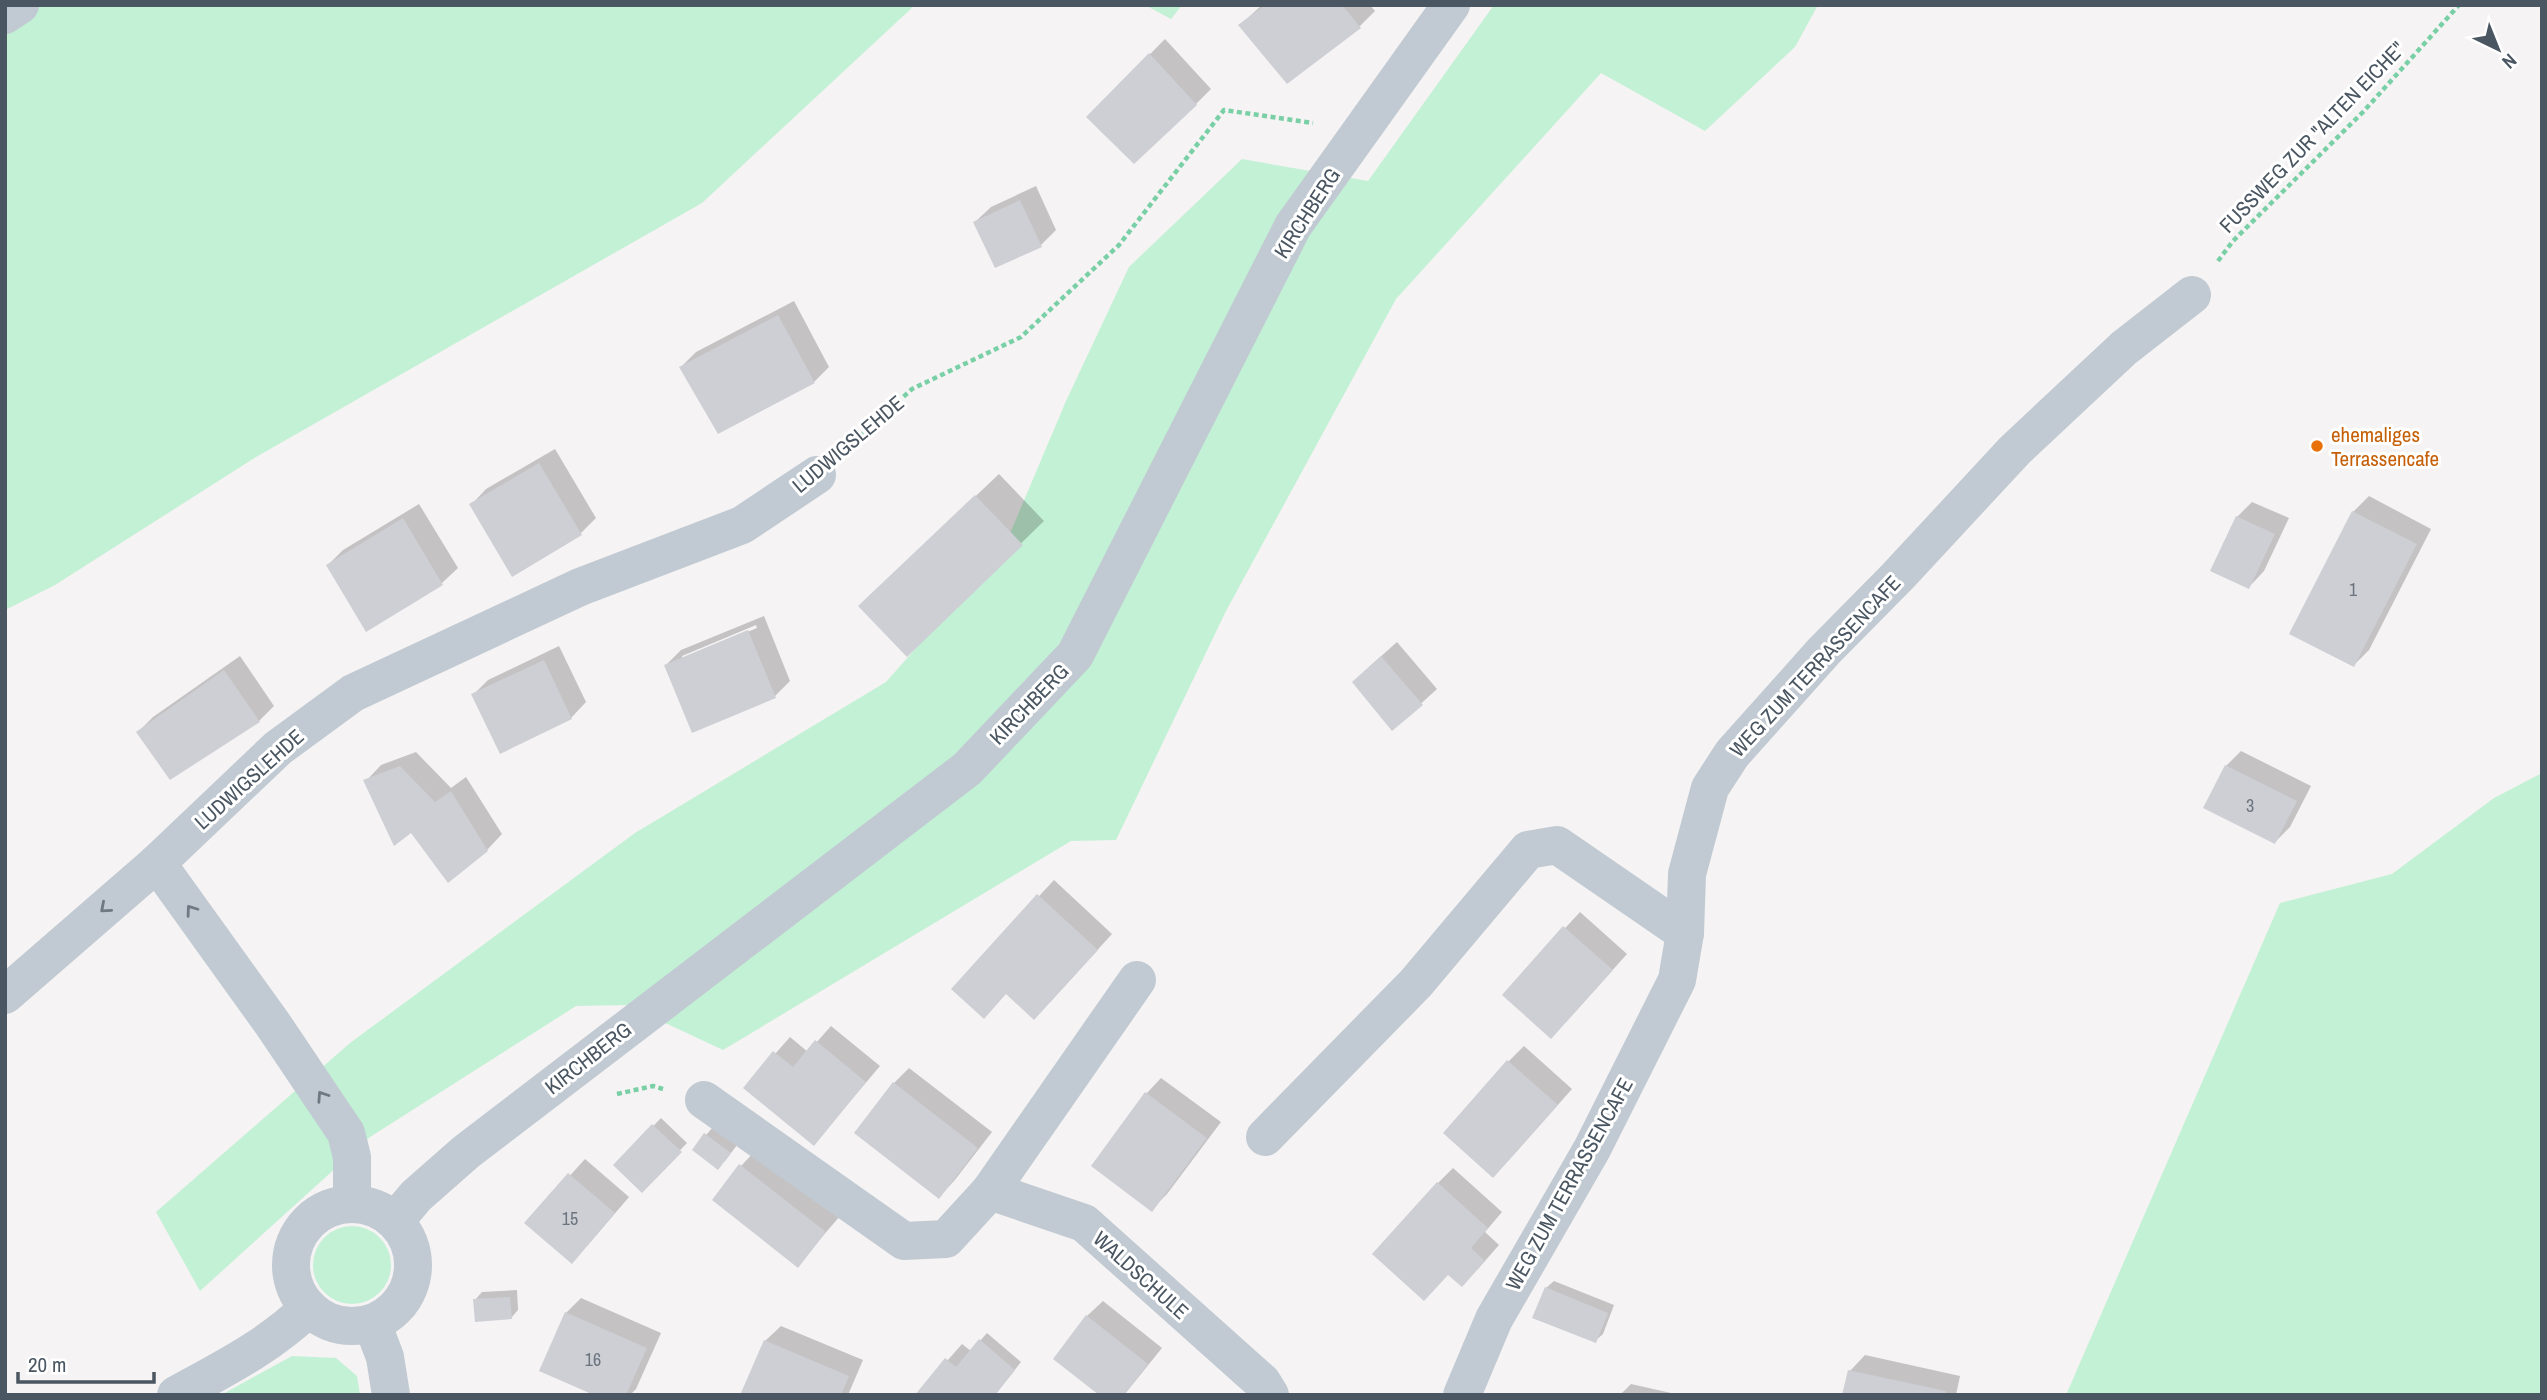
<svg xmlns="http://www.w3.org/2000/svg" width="2547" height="1400" font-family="'Archivo Narrow',sans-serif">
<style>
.green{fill:#c3f1d5}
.shadow{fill:#0003;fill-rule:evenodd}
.building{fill:#cdcfd5}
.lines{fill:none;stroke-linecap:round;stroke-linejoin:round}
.path{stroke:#7ad0a6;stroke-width:4.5;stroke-dasharray:5 3.5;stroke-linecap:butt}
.minor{stroke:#c1cad2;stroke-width:38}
.tertiary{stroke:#c1cad2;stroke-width:38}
.oneway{stroke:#6e7983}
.food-dot{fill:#e8710a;stroke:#fff;stroke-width:2.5}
.labels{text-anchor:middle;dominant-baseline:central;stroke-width:6;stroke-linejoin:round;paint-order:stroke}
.number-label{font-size:18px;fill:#6b747e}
.street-label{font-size:21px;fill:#4a5661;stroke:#fff}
.food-label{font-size:21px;fill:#c56008;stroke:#fff;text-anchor:start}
</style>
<rect width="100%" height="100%" fill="#f5f3f3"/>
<g class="green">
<path d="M5,5h910l-213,198 -446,254 -201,128 -50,25z"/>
<path d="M1145,5h37l-11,14z"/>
<path d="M1494,5h324l-23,42 -90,84 -104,-58 -205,226 -170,312 -110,229 -45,1 -348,209 -96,-45 -51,1 -206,131 -170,154 -44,-79 194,-169 285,-210 251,-151 117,-132 63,-149 63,-134 113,-108 126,22z"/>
<path d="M2542,773v622h-476l214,-492 112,-29 102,-76z"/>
<circle cx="352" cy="1265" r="39"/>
<path d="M292,1356l44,2 21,18 3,19h-139z"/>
</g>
<g class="shadow">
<path d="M1262,5h108l5,6 -16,16 -119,-2z"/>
<path d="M1165,39l46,50 -15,15 -108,13z"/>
<path d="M1036,186l20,44 -15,15 -66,-23 16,-15z"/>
<path d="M794,301l35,66 -15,15 -133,-15 15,-15z"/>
<path d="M555,449l41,69 -16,16 -109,-29 15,-16z"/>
<path d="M999,474l45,47 -137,133 -24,-70z"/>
<path d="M2369,496l62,33 -62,121 -15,15 -62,-32 61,-121z"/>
<path d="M2252,502l37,16 -25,53 -15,16 -12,-70z"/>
<path d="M419,504l39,64 -16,15 -75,46 -39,-64 15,-15z"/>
<path d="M764,616l26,65 -15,15 -109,-31 15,-15zM756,625l1,3 -75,31v-3z"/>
<path d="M1397,642l40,47 -44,40 -24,-62z"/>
<path d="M559,646l27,56 -15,16 -98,-23 15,-15z"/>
<path d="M240,656l34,50 -15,15 -121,11 15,-15z"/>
<path d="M2241,751l70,35 -21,41 -15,15 -49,-76z"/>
<path d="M416,752l35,36 15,-11 36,57 -15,16 -76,-20 -45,-49 15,-16z"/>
<path d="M1054,880l58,54 -62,68 -43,-10 -54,-3z"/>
<path d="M1580,912l47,42 -61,68 -62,-28z"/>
<path d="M831,1026l49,40 -66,78 -69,-56 45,-51 18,15z"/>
<path d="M1524,1046l48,43 -64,72v-99z"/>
<path d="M909,1068l83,64 -38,49 -15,16 -45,-114z"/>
<path d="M1161,1078l60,44 -54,72 -15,15 -6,-115z"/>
<path d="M661,1118l26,25 -45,47 -26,-25z"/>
<path d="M713,1127l24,18 -12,16 -31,-12z"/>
<path d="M756,1150l84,66 -42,49 -57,-99z"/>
<path d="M585,1159l44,38 -42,49 -60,-23z"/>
<path d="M1453,1168l49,44 -17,20 14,13 -22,25 -39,-87z"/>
<path d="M1554,1281l60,24 -11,29 -8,7 -49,-53z"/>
<path d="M517,1290l1,20 -7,8 -36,-18 7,-8z"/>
<path d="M581,1298l80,35 -25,56 -6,6h-32l-32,-82z"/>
<path d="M1103,1301l59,47 -38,47 -37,-79z"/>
<path d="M781,1326l82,34 -15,35h-106l23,-54z"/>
<path d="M987,1333l34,29 -26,33h-78l45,-51 9,7z"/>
<path d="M1865,1355l95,21 -4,19h-112l6,-24z"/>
<path d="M1631,1384l49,11h-60z"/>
</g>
<g class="building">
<path d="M1265,5h77l19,23 -74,56 -49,-59z"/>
<path d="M1149,53l48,52 -63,59 -48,-47z"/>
<path d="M1020,200l22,47 -47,21 -22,-46z"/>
<path d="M778,315l37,68 -97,51 -39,-67z"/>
<path d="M539,463l43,72 -70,42 -43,-73z"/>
<path d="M975,495l48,50 -116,112 -49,-51z"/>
<path d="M2352,511l65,33 -63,123 -65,-33z"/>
<path d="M2236,516l39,18 -26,55 -39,-18z"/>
<path d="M403,518l40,67 -77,47 -40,-67z"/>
<path d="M748,630l28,68 -84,35 -28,-68z"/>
<path d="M1381,656l42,49 -31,26 -40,-49z"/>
<path d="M544,660l28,59 -72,35 -29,-60z"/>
<path d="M224,670l36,52 -90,58 -34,-48z"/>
<path d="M2225,765l72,36 -22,43 -72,-36z"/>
<path d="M400,766l35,36 16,-11 37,60 -40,32 -37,-50 -17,13 -31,-66z"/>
<path d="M1037,894l61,56 -64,70 -28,-26 -22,25 -33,-30z"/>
<path d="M1563,926l50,44 -62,69 -49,-44z"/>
<path d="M815,1040l51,42 -52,64 -71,-58 30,-37 20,16z"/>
<path d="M1507,1060l51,45 -65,73 -50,-45z"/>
<path d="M893,1082l85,66 -39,51 -85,-66z"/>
<path d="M1145,1092l62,46 -55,74 -61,-46z"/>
<path d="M652,1124l30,28 -40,41 -29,-28z"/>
<path d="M704,1133l27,20 -13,17 -26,-20z"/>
<path d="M739,1164l87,68 -28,36 -86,-68z"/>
<path d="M568,1173l47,40 -43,51 -48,-41z"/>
<path d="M1437,1182l51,46 -17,20 14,13 -23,26 -14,-12 -24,26 -52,-47z"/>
<path d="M1545,1287l63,26 -12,30 -64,-25z"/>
<path d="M510,1297l2,22 -37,3 -2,-23z"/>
<path d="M565,1312l82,36 -21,47h-32l-55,-24z"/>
<path d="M1086,1315l62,49 -24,31h-25l-46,-36z"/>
<path d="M979,1339l36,31 -20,25h-80l30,-37 11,9z"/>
<path d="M764,1340l85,36 -8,19h-101z"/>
<path d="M1848,1370l98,21 -1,4h-103z"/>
</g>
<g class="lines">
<g class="path">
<path d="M2218,261l15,-20 130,-129 96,-107"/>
<path d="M847,448l65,-59 109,-52 98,-92 105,-135 89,13"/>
<path d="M617,1094l36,-8 10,3"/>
</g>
<g class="minor">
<path d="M157,863l115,160 74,110 6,24v46"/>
<path d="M5,995l152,-132 121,-115 75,-55 227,-106 162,-62 75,-50"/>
<path d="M704,1100l200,141 42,-2 44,-48 147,-211"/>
<path d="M1265,1137l151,-154 112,-133 29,-5 128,88"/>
<path d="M990,1191l94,32 178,159 8,13"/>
<circle cx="352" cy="1265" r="61"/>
<path d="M395,1221l21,-25 50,-44 501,-383 108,-114 218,-429 158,-221"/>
<path d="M372,1323l13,34 6,38"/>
<path d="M176,1395c51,-28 90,-47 133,-87"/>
<path d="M1462,1395l32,-76 98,-170 85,-169 8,-47 2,-59 23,-86 22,-34 92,-103 74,-75 117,-126 109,-102 68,-53"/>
</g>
<path class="tertiary" d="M5,15l15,-10"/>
</g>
<defs><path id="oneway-chevron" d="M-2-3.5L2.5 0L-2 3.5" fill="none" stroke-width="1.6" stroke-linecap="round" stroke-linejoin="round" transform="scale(1.75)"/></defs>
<g class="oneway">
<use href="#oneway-chevron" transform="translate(105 908) rotate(139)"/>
<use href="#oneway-chevron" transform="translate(191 910) rotate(-126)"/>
<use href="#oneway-chevron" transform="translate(322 1096) rotate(-124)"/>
</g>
<circle class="food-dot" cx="2317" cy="446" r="7"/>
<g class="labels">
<g class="number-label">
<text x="2353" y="589">1</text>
<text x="2250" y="805">3</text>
<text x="570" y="1218">15</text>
<text x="593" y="1359">16</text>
</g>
<g class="street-label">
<text transform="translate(2312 137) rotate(-46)">FUSSWEG ZUR "ALTEN EICHE"</text>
<text transform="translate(1307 213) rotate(-57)">KIRCHBERG</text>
<text transform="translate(848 444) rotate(-40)">LUDWIGSLEHDE</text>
<text transform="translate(1815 666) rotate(-47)">WEG ZUM TERRASSENCAFE</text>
<text transform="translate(1029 704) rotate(-46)">KIRCHBERG</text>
<text transform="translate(249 779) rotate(-42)">LUDWIGSLEHDE</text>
<text transform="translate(588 1058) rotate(-38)">KIRCHBERG</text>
<text transform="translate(1569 1184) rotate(-61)">WEG ZUM TERRASSENCAFE</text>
<text transform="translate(1141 1275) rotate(42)">WALDSCHULE</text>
</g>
<g class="food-label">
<text x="2331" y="434">ehemaliges<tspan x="2331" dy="24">Terrassencafe</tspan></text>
</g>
</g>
<rect width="2547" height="1400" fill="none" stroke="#4a5661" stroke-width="14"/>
<g transform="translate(2498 49) rotate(137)" stroke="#ffffff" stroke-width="5" paint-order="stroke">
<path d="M0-5L12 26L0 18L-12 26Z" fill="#4a5661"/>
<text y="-10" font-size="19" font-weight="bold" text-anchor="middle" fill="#4a5661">N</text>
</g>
<path d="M18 1372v10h136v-10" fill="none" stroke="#4a5661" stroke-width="3.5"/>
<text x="28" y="1372" font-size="21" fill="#4a5661" stroke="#ffffff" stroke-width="5" paint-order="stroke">20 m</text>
</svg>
